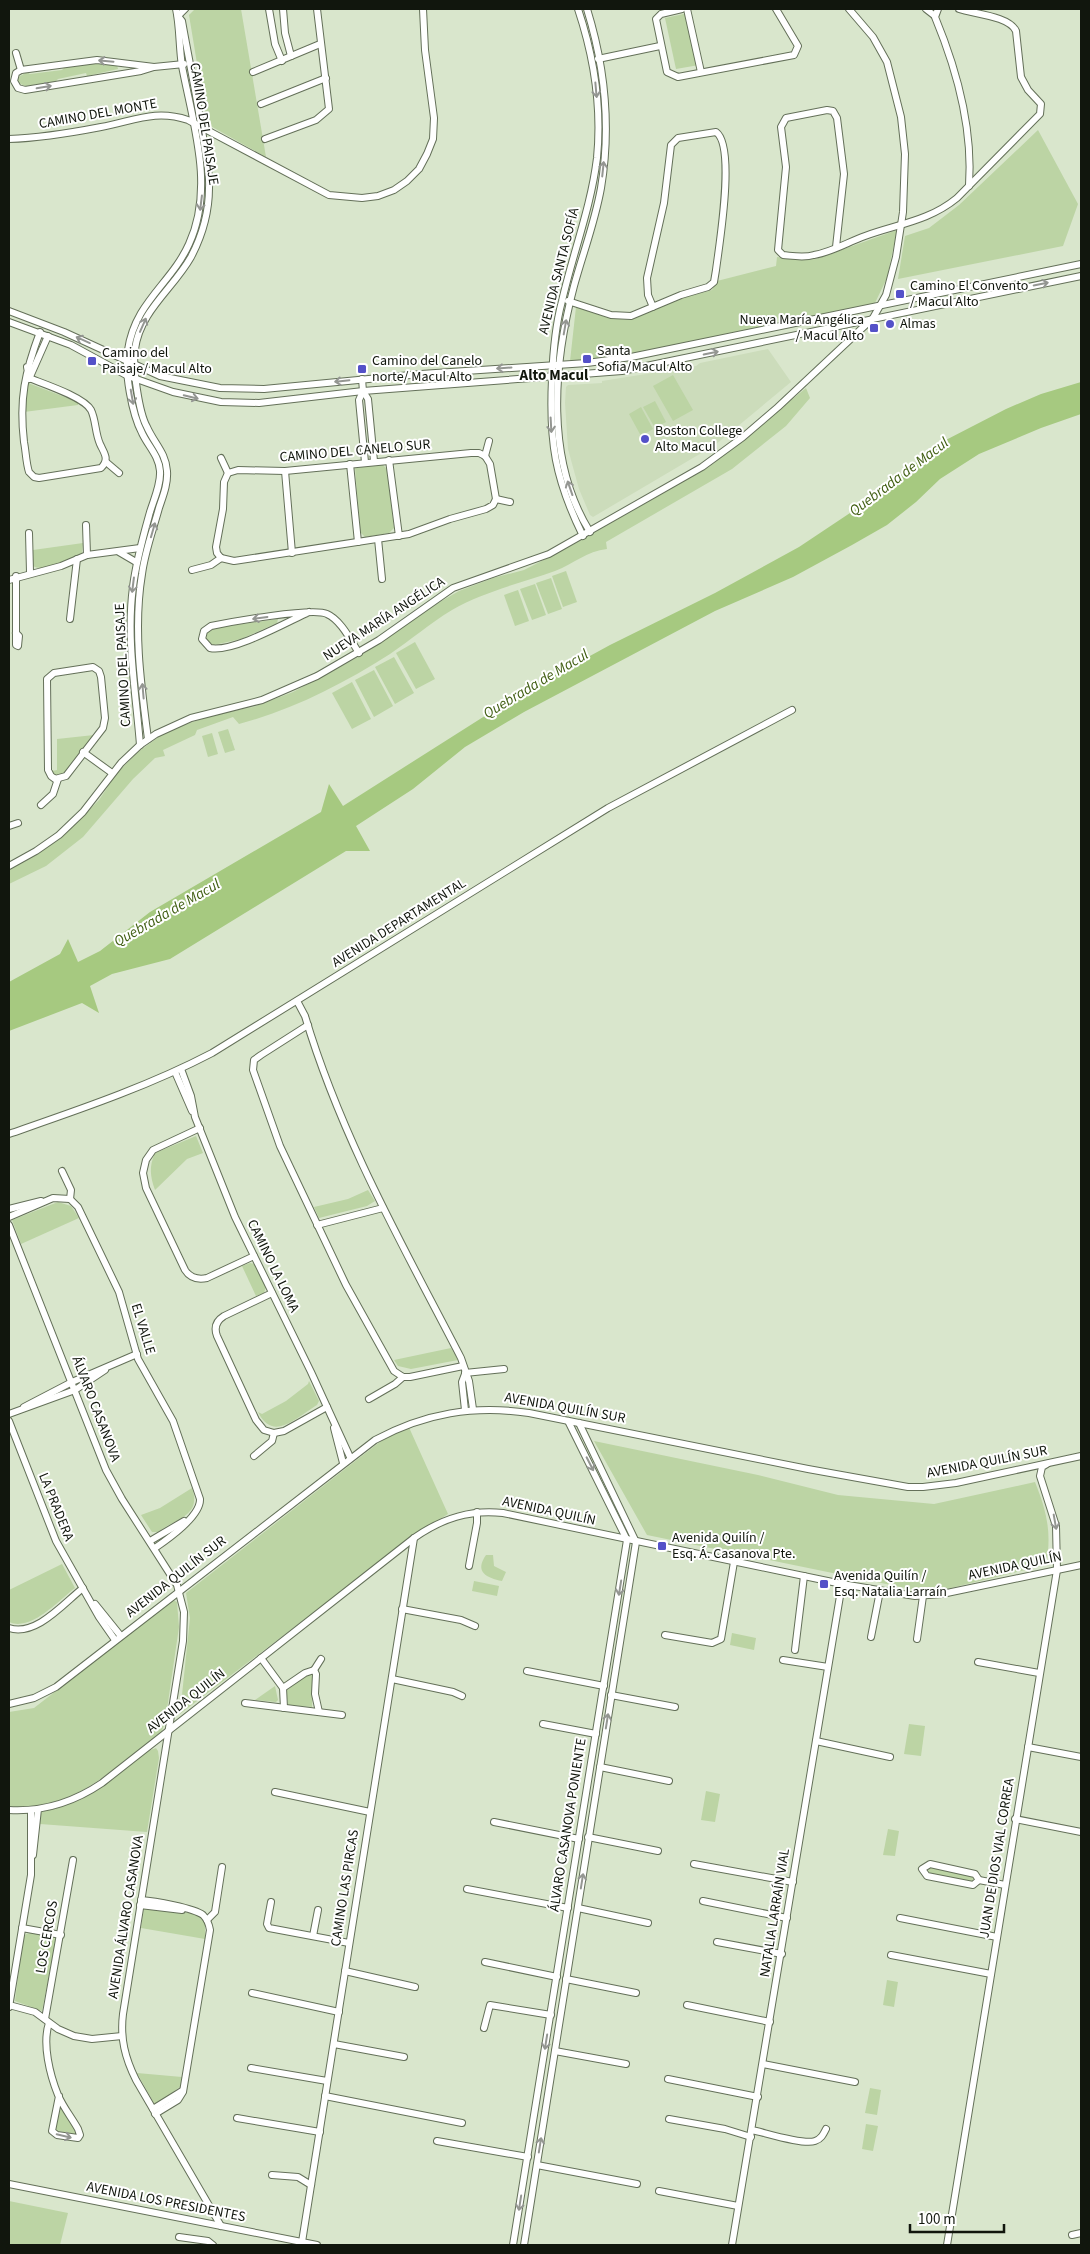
<svg xmlns="http://www.w3.org/2000/svg" width="1090" height="2254" font-family="'Source Sans 3',sans-serif">
<style>
.built{fill:#ccdcbb}
.green{fill:#bcd4a4}
.water{fill:#a6c980}
.lines{fill:none;stroke-linecap:round;stroke-linejoin:round}
.minor-casing{stroke:#647059;stroke-width:8}
.minor{stroke:#fff;stroke-width:6}
.oneway{stroke:#949692}
.poi-dot{fill:#5451c8;stroke:#fff;stroke-width:2}
.labels{text-anchor:middle;dominant-baseline:central;stroke-width:4;stroke-linejoin:round;paint-order:stroke}
.street-label{font-size:14px;fill:#11160d;stroke:#fff}
.poi-label{font-size:14px;fill:#11160d;stroke:#fff;text-anchor:start}
.neighbourhood-label{font-size:15px;font-weight:bold;fill:#11160d;stroke:#fff}
.water-label{font-size:15px;font-style:italic;fill:#415f13;stroke:#fff}
</style>
<rect width="100%" height="100%" fill="#d9e6cc"/>
<path class="built" d="M768,349l23,33 -76,63 -122,72 -3,-2 -11,-26 -11,-40 -3,-46 1,-16 2,-2 34,-2v-2l94,-15 4,-3z"/>
<g class="green">
<path d="M195,9h46l25,148 -59,-33 -18,-109z"/>
<path d="M688,13l11,52 -23,4 -11,-51z"/>
<path d="M93,63l24,2 1,4 -31,7 -1,-3 -28,6 -3,3 -30,4 -8,-4v-4l10,-6 3,2 32,-4 3,-3z"/>
<path d="M1038,130l40,74 -15,42 -165,33 7,-43 24,-8 30,-23z"/>
<path d="M897,230l-10,48 -12,25 -244,51 -61,7 6,-54 32,11 23,2 48,-21 33,-9 5,-9 59,-15 1,-9 26,3 13,-1z"/>
<path d="M673,375l20,35 -20,11 -20,-35z"/>
<path d="M28,383l50,19v3l-54,7z"/>
<path d="M806,388l4,10 -24,28 -54,43 -126,73 1,7c-20,2 -34,15 -52,22 -34,12 -72,21 -103,39 -22,13 -41,30 -62,44 -47,30 -98,56 -151,70l-6,-7 -36,13 -2,5 -32,15 2,6 -10,2 -22,21 -50,58 -37,29 -37,18v-14l29,-16 31,-24 30,-30 18,-27 21,-21 22,-16 23,-11 35,-11 35,-7 40,-15 67,-36 78,-53 21,-12 34,-13 31,-8 43,-22 142,-81z"/>
<path d="M655,401l11,21 -11,6 -12,-21z"/>
<path d="M641,407l12,22 -12,7 -12,-22z"/>
<path d="M382,464l5,5 7,59 -5,5 -24,4 -5,-5 -5,-64z"/>
<path d="M83,543l-1,10c-10,6 -39,20 -49,13v-16z"/>
<path d="M566,571l11,31 -14,5 -11,-31z"/>
<path d="M551,578l11,31 -14,5 -12,-31z"/>
<path d="M535,584l11,31 -14,5 -12,-31z"/>
<path d="M518,590l11,31 -14,5 -11,-31z"/>
<path d="M278,619l-1,4 -36,16 -27,6 -8,-4 1,-9 7,-4z"/>
<path d="M415,642l20,37 -19,10 -20,-36z"/>
<path d="M394,657l20,36 -19,11 -20,-37z"/>
<path d="M374,670l19,36 -19,11 -19,-37z"/>
<path d="M352,682l19,37 -19,10 -20,-36z"/>
<path d="M228,729l7,21 -10,3 -7,-21z"/>
<path d="M212,733l6,21 -10,3 -6,-21z"/>
<path d="M94,735l-29,37 -3,3h-7l-3,-4 5,-1v-31z"/>
<path d="M196,1136l7,17 -16,6 -32,31c-5,-14 -6,-24 0,-37z"/>
<path d="M368,1190l7,11 -8,5 -48,12 -5,-11 34,-8z"/>
<path d="M58,1202l13,4 8,12 -58,26 -9,-24z"/>
<path d="M250,1263l5,1 11,23 -2,6 -8,3 -14,-30z"/>
<path d="M451,1348l7,12 -47,9 -13,-3 -4,-6z"/>
<path d="M309,1381l10,20 -2,4c-20,12 -44,38 -59,7l4,2 24,-13 22,-17z"/>
<path d="M407,1423l41,91 -31,20 -237,180 10,-96 -4,-25 204,-159z"/>
<path d="M594,1441l164,34 80,20 96,9 101,-22c12,30 17,51 11,83l-116,28 -283,-58z"/>
<path d="M192,1488c10,28 -16,30 -34,44h-6l-11,-17 19,-7z"/>
<path d="M486,1555h7l1,11 12,6 -4,9c-15,-3 -28,-9 -16,-26z"/>
<path d="M62,1564l13,24c-16,12 -44,44 -66,34v-32z"/>
<path d="M474,1581l25,5 -2,10 -25,-5z"/>
<path d="M173,1600l4,2 2,25 -14,96 -4,10c-11,10 -24,19 -37,28 -37,30 -65,47 -115,46v-95l25,-4z"/>
<path d="M732,1633l24,5 -2,12 -24,-5z"/>
<path d="M311,1674l2,4 -1,29 -24,-2 -2,-14 20,-16z"/>
<path d="M275,1686l3,14 -2,2 -21,-2z"/>
<path d="M909,1724l16,2 -4,30 -17,-2z"/>
<path d="M156,1748l2,3 1,7 -12,74 -107,-8v-8l2,-4 44,-16 62,-45z"/>
<path d="M706,1791l14,3 -5,28 -14,-2z"/>
<path d="M888,1829l11,2 -4,25 -12,-1z"/>
<path d="M929,1866l45,10 -2,7 -44,-10z"/>
<path d="M144,1908l53,6 8,8v17l-64,-11z"/>
<path d="M31,1933l22,4 3,3 -14,71 -27,-10 8,-63 3,-4z"/>
<path d="M887,1980l11,2 -4,25 -11,-2z"/>
<path d="M137,2073l45,4 -1,9 -24,18 -3,-1z"/>
<path d="M870,2088l11,2 -4,25 -12,-2z"/>
<path d="M62,2108l11,16 3,10 -19,-3 -2,-3 4,-18z"/>
<path d="M866,2124l12,2 -5,25 -11,-2z"/>
<path d="M9,2201l59,12 -8,32h-51z"/>
</g>
<path class="water" d="M1081,382v32l-40,14 -62,26 -39,25 -24,23 -29,23 -35,20 -59,32 -78,34 -191,101 -59,35 -52,42 -57,37 14,25h-24l-176,108 -58,15 -22,12 9,27 -17,-10 -73,28v-49l51,-28 8,-15 10,23 22,-11 50,-39 171,-100 8,-28 14,22 170,-108 97,-53 105,-52 84,-46 75,-50 66,-54 66,-34 35,-15z"/>
<g class="lines">
<defs>
<g id="minor">
<path d="M269,9l6,35 7,17"/>
<path d="M283,9l2,24 6,23"/>
<path d="M578,9c16,48 24,98 19,149 -6,49 -24,95 -35,143 -7,26 -9,52 -10,78 -3,63 3,100 31,157"/>
<path d="M587,9c18,58 24,119 14,179 -6,34 -18,65 -27,98 -21,79 -29,174 16,246"/>
<path d="M682,9l-21,5 -5,5 11,53 11,5 116,-22 4,-9 -22,-37"/>
<path d="M687,9l14,63"/>
<path d="M926,9l9,7"/>
<path d="M938,9l-3,8c22,53 38,112 34,169"/>
<path d="M178,16l7,-7"/>
<path d="M16,53l5,17"/>
<path d="M598,59l62,-13"/>
<path d="M154,67l-13,4 -116,19 -7,-2 -4,-7 2,-8 5,-3 76,-10 57,7 30,-3"/>
<path d="M253,72l67,-28"/>
<path d="M261,104l65,-26"/>
<path d="M9,139c31,-1 61,-6 92,-12 33,-6 54,-18 87,-7l141,75 33,3 16,-2 16,-6 13,-9 12,-12 8,-15 6,-15 1,-21 -9,-68 -2,-41"/>
<path d="M265,139l51,-19 13,-11 -12,-100"/>
<path d="M836,247l8,-73 -7,-56 -4,-7 -6,-1 -41,8 -5,9 5,40 -8,83 5,5c11,1 21,3 31,0 18,-3 34,-13 51,-19 33,-12 64,-15 92,-38l83,-84 1,-10 -13,-14 -7,-13 -5,-46c-7,-15 -42,-17 -57,-22"/>
<path d="M568,301l43,14 20,1 50,-21 27,-8 6,-5 2,-12c3,-24 20,-124 0,-138l-38,6 -7,7 -7,58 -17,75 1,17 5,12"/>
<path d="M9,311l55,21 96,44 60,12 44,1 157,-15 166,-11 44,-6 450,-93"/>
<path d="M9,322l62,23 57,31 45,16 48,10 38,1 104,-12 259,-20 459,-95"/>
<path d="M27,367l2,11c15,6 55,19 62,32 5,10 4,23 9,34 4,9 10,15 1,24l-62,10 -5,-1 -5,-5c-3,-9 -3,-20 -5,-30 -5,-43 1,-70 16,-110"/>
<path d="M29,379l19,-43"/>
<path d="M362,379l1,12 5,8 6,62"/>
<path d="M363,391l-4,9 6,62"/>
<path d="M485,456l5,8 6,35"/>
<path d="M485,456l4,-15"/>
<path d="M221,458l7,15"/>
<path d="M389,460l10,76"/>
<path d="M106,462l13,11"/>
<path d="M350,464l8,78"/>
<path d="M285,471l7,82"/>
<path d="M228,473l10,-3 47,1 186,-18h8l6,3"/>
<path d="M496,499l14,3"/>
<path d="M86,525l1,30"/>
<path d="M29,533l1,39"/>
<path d="M378,539l4,40"/>
<path d="M119,552l17,10"/>
<path d="M221,558l13,3 175,-27 41,-15 36,-10 7,-4 3,-6"/>
<path d="M221,558l-4,-5 -1,-6 7,-38 1,-27 4,-9"/>
<path d="M192,570l19,-5 10,-7"/>
<path d="M16,576v69l2,1 1,-10 -3,-3"/>
<path d="M9,580l52,-14 26,-11 53,-7"/>
<path d="M309,612c-22,10 -77,41 -99,36l-8,-9 2,-8 7,-5c20,-4 102,-19 116,-12 14,6 24,27 32,39"/>
<path d="M70,619l7,-60"/>
<path d="M93,667l6,4 2,6 4,41 -2,10 -37,48 -11,3 -4,-3 -3,-6 -1,-91 7,-6z"/>
<path d="M148,739c-7,-54 -15,-111 -6,-165 3,-23 11,-44 17,-66 4,-12 9,-24 8,-37 -1,-18 -13,-28 -20,-44 -8,-14 -15,-61 -12,-78 5,-38 38,-60 56,-92 11,-21 18,-45 18,-69 1,-15 -3,-30 -5,-45 -6,-41 -15,-82 -22,-122l-4,-5"/>
<path d="M140,745c-4,-52 -14,-106 -7,-158 3,-26 10,-50 17,-75 4,-13 11,-28 10,-41 -1,-15 -12,-25 -18,-38 -10,-19 -18,-62 -14,-83 7,-48 43,-66 61,-106 26,-57 4,-120 -7,-178 -3,-19 -2,-39 -6,-57"/>
<path d="M83,752l29,21"/>
<path d="M41,805l12,-11 5,-15"/>
<path d="M9,826l9,-3"/>
<path d="M9,866l27,-15 23,-16 24,-23 38,-49 19,-18 16,-11 35,-16 71,-18 55,-24 62,-36 74,-52 96,-34 153,-87 41,-30 35,-30 95,-89 13,-23 10,-38 7,-45 2,-58 -4,-37 -14,-55 -14,-25 -24,-28"/>
<path d="M297,1001l8,15c36,121 98,230 156,342l8,23 4,28"/>
<path d="M308,1025l-47,30 -7,5 -1,10 27,76 66,139 48,86 9,6h7l53,-11"/>
<path d="M181,1069l10,27 4,21 40,100 76,155 39,85"/>
<path d="M175,1072l17,39"/>
<path d="M200,1128l-47,22 -7,10 -3,13 3,15 39,82c5,8 12,10 22,8l47,-22"/>
<path d="M9,1134c69,-24 138,-47 203,-81l396,-245 184,-98"/>
<path d="M62,1171l9,19 -1,9"/>
<path d="M9,1209l32,-8"/>
<path d="M9,1217l44,-19 17,1 8,8 41,85 19,67 35,62 27,78c1,17 -32,40 -45,49"/>
<path d="M9,1225l97,245 16,29 55,86 7,27 -1,29 -60,373c-3,24 2,44 13,66l85,146"/>
<path d="M317,1225l66,-17"/>
<path d="M272,1293l-48,23c-8,5 -10,12 -7,20l39,84 8,10 10,3 10,-2 43,-24"/>
<path d="M465,1373l39,-4"/>
<path d="M465,1374l-3,8 3,28"/>
<path d="M369,1399l26,-15 8,-7"/>
<path d="M24,1407l48,-25 65,-28"/>
<path d="M9,1414l66,-24 30,-20"/>
<path d="M9,1421l47,120 43,76 16,23"/>
<path d="M334,1428l9,35"/>
<path d="M254,1456l18,-15 2,-8"/>
<path d="M150,1541l34,-20"/>
<path d="M469,1566l8,-43v-11"/>
<path d="M95,1604l25,31"/>
<path d="M402,1609l59,11 14,6"/>
<path d="M9,1628c27,9 55,-25 74,-40"/>
<path d="M665,1635l47,8 9,-4 13,-77"/>
<path d="M871,1637l9,-46"/>
<path d="M917,1639l6,-43"/>
<path d="M795,1650l9,-74"/>
<path d="M261,1658l22,30 1,20"/>
<path d="M783,1660l45,7"/>
<path d="M978,1662l61,11"/>
<path d="M314,1670l7,-11"/>
<path d="M527,1671l77,15"/>
<path d="M392,1679l61,13 9,4"/>
<path d="M283,1688l22,-15 9,-3 2,4 -1,20 4,18"/>
<path d="M611,1695l64,12"/>
<path d="M245,1703l97,12"/>
<path d="M9,1704l25,-6 22,-11 319,-247c50,-27 99,-35 154,-27l279,56 100,18h15l33,-4 125,-27"/>
<path d="M543,1724l53,10"/>
<path d="M816,1741l74,16"/>
<path d="M1028,1747l53,10"/>
<path d="M600,1767l69,14"/>
<path d="M275,1792l95,20"/>
<path d="M9,1810c34,2 65,-8 93,-27l312,-245c27,-19 55,-29 89,-25l339,71 73,12 27,-2 139,-29"/>
<path d="M1015,1819l66,13"/>
<path d="M494,1822l85,17"/>
<path d="M588,1837l70,14"/>
<path d="M33,1855l5,-46"/>
<path d="M694,1864l99,18"/>
<path d="M930,1864l45,10 4,6 -6,5 -46,-9 -5,-7z"/>
<path d="M979,1880l26,5"/>
<path d="M467,1889l101,19"/>
<path d="M141,1900c13,1 53,8 62,15 4,4 6,9 7,15l-27,162 -5,8 -23,14"/>
<path d="M703,1901l84,17"/>
<path d="M271,1902l-4,22 2,4 80,15"/>
<path d="M140,1905l42,5"/>
<path d="M578,1908l70,15"/>
<path d="M900,1918l97,19"/>
<path d="M207,1920l8,-8 7,-45"/>
<path d="M22,1928l39,7"/>
<path d="M313,1936l5,-26"/>
<path d="M717,1942l65,12"/>
<path d="M891,1955l100,19"/>
<path d="M485,1962l72,15"/>
<path d="M345,1971l70,16"/>
<path d="M566,1979l70,14"/>
<path d="M252,1993l87,19"/>
<path d="M9,2005l26,7 23,17 16,7 18,3 30,-3"/>
<path d="M687,2005l83,17"/>
<path d="M9,2007l22,-132v-65"/>
<path d="M45,2019l28,-159"/>
<path d="M49,2023c-7,21 1,52 9,72 5,12 14,23 20,34l2,6 -2,3 -21,-3 -5,-4 7,-35"/>
<path d="M484,2028l6,-23 61,10"/>
<path d="M334,2044l70,13"/>
<path d="M555,2051l71,13"/>
<path d="M763,2064l92,18"/>
<path d="M251,2068l76,13"/>
<path d="M668,2079l90,18"/>
<path d="M325,2096l137,27"/>
<path d="M153,2109l29,-18"/>
<path d="M237,2118l83,14"/>
<path d="M669,2119l56,10 26,8"/>
<path d="M752,2130c14,3 51,15 63,11 6,-2 8,-6 11,-12"/>
<path d="M437,2141l91,16"/>
<path d="M537,2165l100,19"/>
<path d="M272,2175l26,2 13,8"/>
<path d="M9,2184l308,61"/>
<path d="M659,2191l79,15"/>
<path d="M1072,2235l9,-2"/>
<path d="M179,2237l29,4 5,4"/>
<path d="M302,2242l112,-704"/>
<path d="M513,2245l114,-705 -59,-119"/>
<path d="M524,2245l112,-703 -57,-119"/>
<path d="M732,2245l110,-661"/>
<path d="M947,2245l110,-675 -1,-44 -16,-50 2,-9 5,-3"/>
</g>
</defs>
<use href="#minor" class="minor-casing"/>
<use href="#minor" class="minor"/>
</g>
<defs><path id="oneway-shaft" d="M-6 0H5M1.5-3L5.5 0L1.5 3" fill="none" stroke-width="1.6" stroke-linecap="round" stroke-linejoin="round" transform="scale(1.25)"/></defs>
<g class="oneway">
<use href="#oneway-shaft" transform="translate(106 61) rotate(-175)"/>
<use href="#oneway-shaft" transform="translate(44 87) rotate(-10)"/>
<use href="#oneway-shaft" transform="translate(596 90) rotate(85)"/>
<use href="#oneway-shaft" transform="translate(603 169) rotate(-84)"/>
<use href="#oneway-shaft" transform="translate(201 203) rotate(97)"/>
<use href="#oneway-shaft" transform="translate(1041 284) rotate(-11)"/>
<use href="#oneway-shaft" transform="translate(143 325) rotate(-66)"/>
<use href="#oneway-shaft" transform="translate(565 327) rotate(-80)"/>
<use href="#oneway-shaft" transform="translate(83 340) rotate(-156)"/>
<use href="#oneway-shaft" transform="translate(711 353) rotate(-12)"/>
<use href="#oneway-shaft" transform="translate(504 368) rotate(176)"/>
<use href="#oneway-shaft" transform="translate(342 381) rotate(174)"/>
<use href="#oneway-shaft" transform="translate(132 397) rotate(80)"/>
<use href="#oneway-shaft" transform="translate(191 397) rotate(14)"/>
<use href="#oneway-shaft" transform="translate(551 425) rotate(87)"/>
<use href="#oneway-shaft" transform="translate(570 488) rotate(-109)"/>
<use href="#oneway-shaft" transform="translate(153 530) rotate(-74)"/>
<use href="#oneway-shaft" transform="translate(133 585) rotate(97)"/>
<use href="#oneway-shaft" transform="translate(260 618) rotate(172)"/>
<use href="#oneway-shaft" transform="translate(143 691) rotate(-95)"/>
<use href="#oneway-shaft" transform="translate(590 1464) rotate(63)"/>
<use href="#oneway-shaft" transform="translate(1055 1522) rotate(80)"/>
<use href="#oneway-shaft" transform="translate(620 1588) rotate(99)"/>
<use href="#oneway-shaft" transform="translate(607 1721) rotate(-81)"/>
<use href="#oneway-shaft" transform="translate(582 1881) rotate(-81)"/>
<use href="#oneway-shaft" transform="translate(546 2042) rotate(99)"/>
<use href="#oneway-shaft" transform="translate(64 2136) rotate(13)"/>
<use href="#oneway-shaft" transform="translate(540 2145) rotate(-81)"/>
<use href="#oneway-shaft" transform="translate(520 2203) rotate(99)"/>
</g>
<g class="poi-dot">
<rect x="895" y="289" width="10" height="10" rx="2.5"/>
<circle cx="890" cy="324" r="5"/>
<rect x="869" y="323" width="10" height="10" rx="2.5"/>
<rect x="582" y="354" width="10" height="10" rx="2.5"/>
<rect x="87" y="356" width="10" height="10" rx="2.5"/>
<rect x="357" y="364" width="10" height="10" rx="2.5"/>
<circle cx="645" cy="439" r="5"/>
<rect x="657" y="1541" width="10" height="10" rx="2.5"/>
<rect x="819" y="1579" width="10" height="10" rx="2.5"/>
</g>
<g class="labels">
<g class="street-label">
<text transform="translate(98 114) rotate(-10)">CAMINO DEL MONTE</text>
<text transform="translate(204 124) rotate(81)">CAMINO DEL PAISAJE</text>
<text transform="translate(559 271) rotate(-76)">AVENIDA SANTA SOFÍA</text>
<text transform="translate(355 451) rotate(-5)">CAMINO DEL CANELO SUR</text>
<text transform="translate(384 619) rotate(-33)">NUEVA MARÍA ANGÉLICA</text>
<text transform="translate(123 665) rotate(-93)">CAMINO DEL PAISAJE</text>
<text transform="translate(399 923) rotate(-32)">AVENIDA DEPARTAMENTAL</text>
<text transform="translate(273 1266) rotate(64)">CAMINO LA LOMA</text>
<text transform="translate(143 1329) rotate(73)">EL VALLE</text>
<text transform="translate(565 1408) rotate(10)">AVENIDA QUILÍN SUR</text>
<text transform="translate(96 1409) rotate(69)">ÁLVARO CASANOVA</text>
<text transform="translate(987 1462) rotate(-11)">AVENIDA QUILÍN SUR</text>
<text transform="translate(56 1507) rotate(68)">LA PRADERA</text>
<text transform="translate(549 1511) rotate(12)">AVENIDA QUILÍN</text>
<text transform="translate(1015 1566) rotate(-12)">AVENIDA QUILÍN</text>
<text transform="translate(176 1577) rotate(-38)">AVENIDA QUILÍN SUR</text>
<text transform="translate(186 1701) rotate(-38)">AVENIDA QUILÍN</text>
<text transform="translate(568 1825) rotate(-81)">ÁLVARO CASANOVA PONIENTE</text>
<text transform="translate(997 1858) rotate(-81)">JUAN DE DIOS VIAL CORREA</text>
<text transform="translate(345 1888) rotate(-81)">CAMINO LAS PIRCAS</text>
<text transform="translate(775 1913) rotate(-81)">NATALIA LARRAÍN VIAL</text>
<text transform="translate(126 1917) rotate(-81)">AVENIDA ÁLVARO CASANOVA</text>
<text transform="translate(47 1937) rotate(-80)">LOS CERCOS</text>
<text transform="translate(166 2202) rotate(11)">AVENIDA LOS PRESIDENTES</text>
</g>
<g class="poi-label">
<text x="910" y="286">Camino El Convento<tspan x="910" dy="16">/ Macul Alto</tspan></text>
<text x="864" y="320" text-anchor="end">Nueva María Angélica<tspan x="864" dy="16">/ Macul Alto</tspan></text>
<text x="900" y="324">Almas</text>
<text x="597" y="351">Santa<tspan x="597" dy="16">Sofia/Macul Alto</tspan></text>
<text x="102" y="353">Camino del<tspan x="102" dy="16">Paisaje/ Macul Alto</tspan></text>
<text x="372" y="361">Camino del Canelo<tspan x="372" dy="16">norte/ Macul Alto</tspan></text>
<text x="655" y="431">Boston College<tspan x="655" dy="16">Alto Macul</tspan></text>
<text x="672" y="1538">Avenida Quilín /<tspan x="672" dy="16">Esq. Á. Casanova Pte.</tspan></text>
<text x="834" y="1576">Avenida Quilín /<tspan x="834" dy="16">Esq. Natalia Larraín</tspan></text>
</g>
<g class="neighbourhood-label">
<text x="554" y="375">Alto Macul</text>
</g>
<g class="water-label">
<text transform="translate(899 477) rotate(-37)">Quebrada de Macul</text>
<text transform="translate(536 684) rotate(-31)">Quebrada de Macul</text>
<text transform="translate(167 913) rotate(-30)">Quebrada de Macul</text>
</g>
</g>
<rect width="1090" height="2254" fill="none" stroke="#11160d" stroke-width="20"/>
<path d="M910 2224v8h94v-8" fill="none" stroke="#11160d" stroke-width="2.5"/>
<text x="918" y="2224" font-size="15" fill="#11160d" stroke="#ffffff" stroke-width="4" paint-order="stroke">100 m</text>
</svg>
